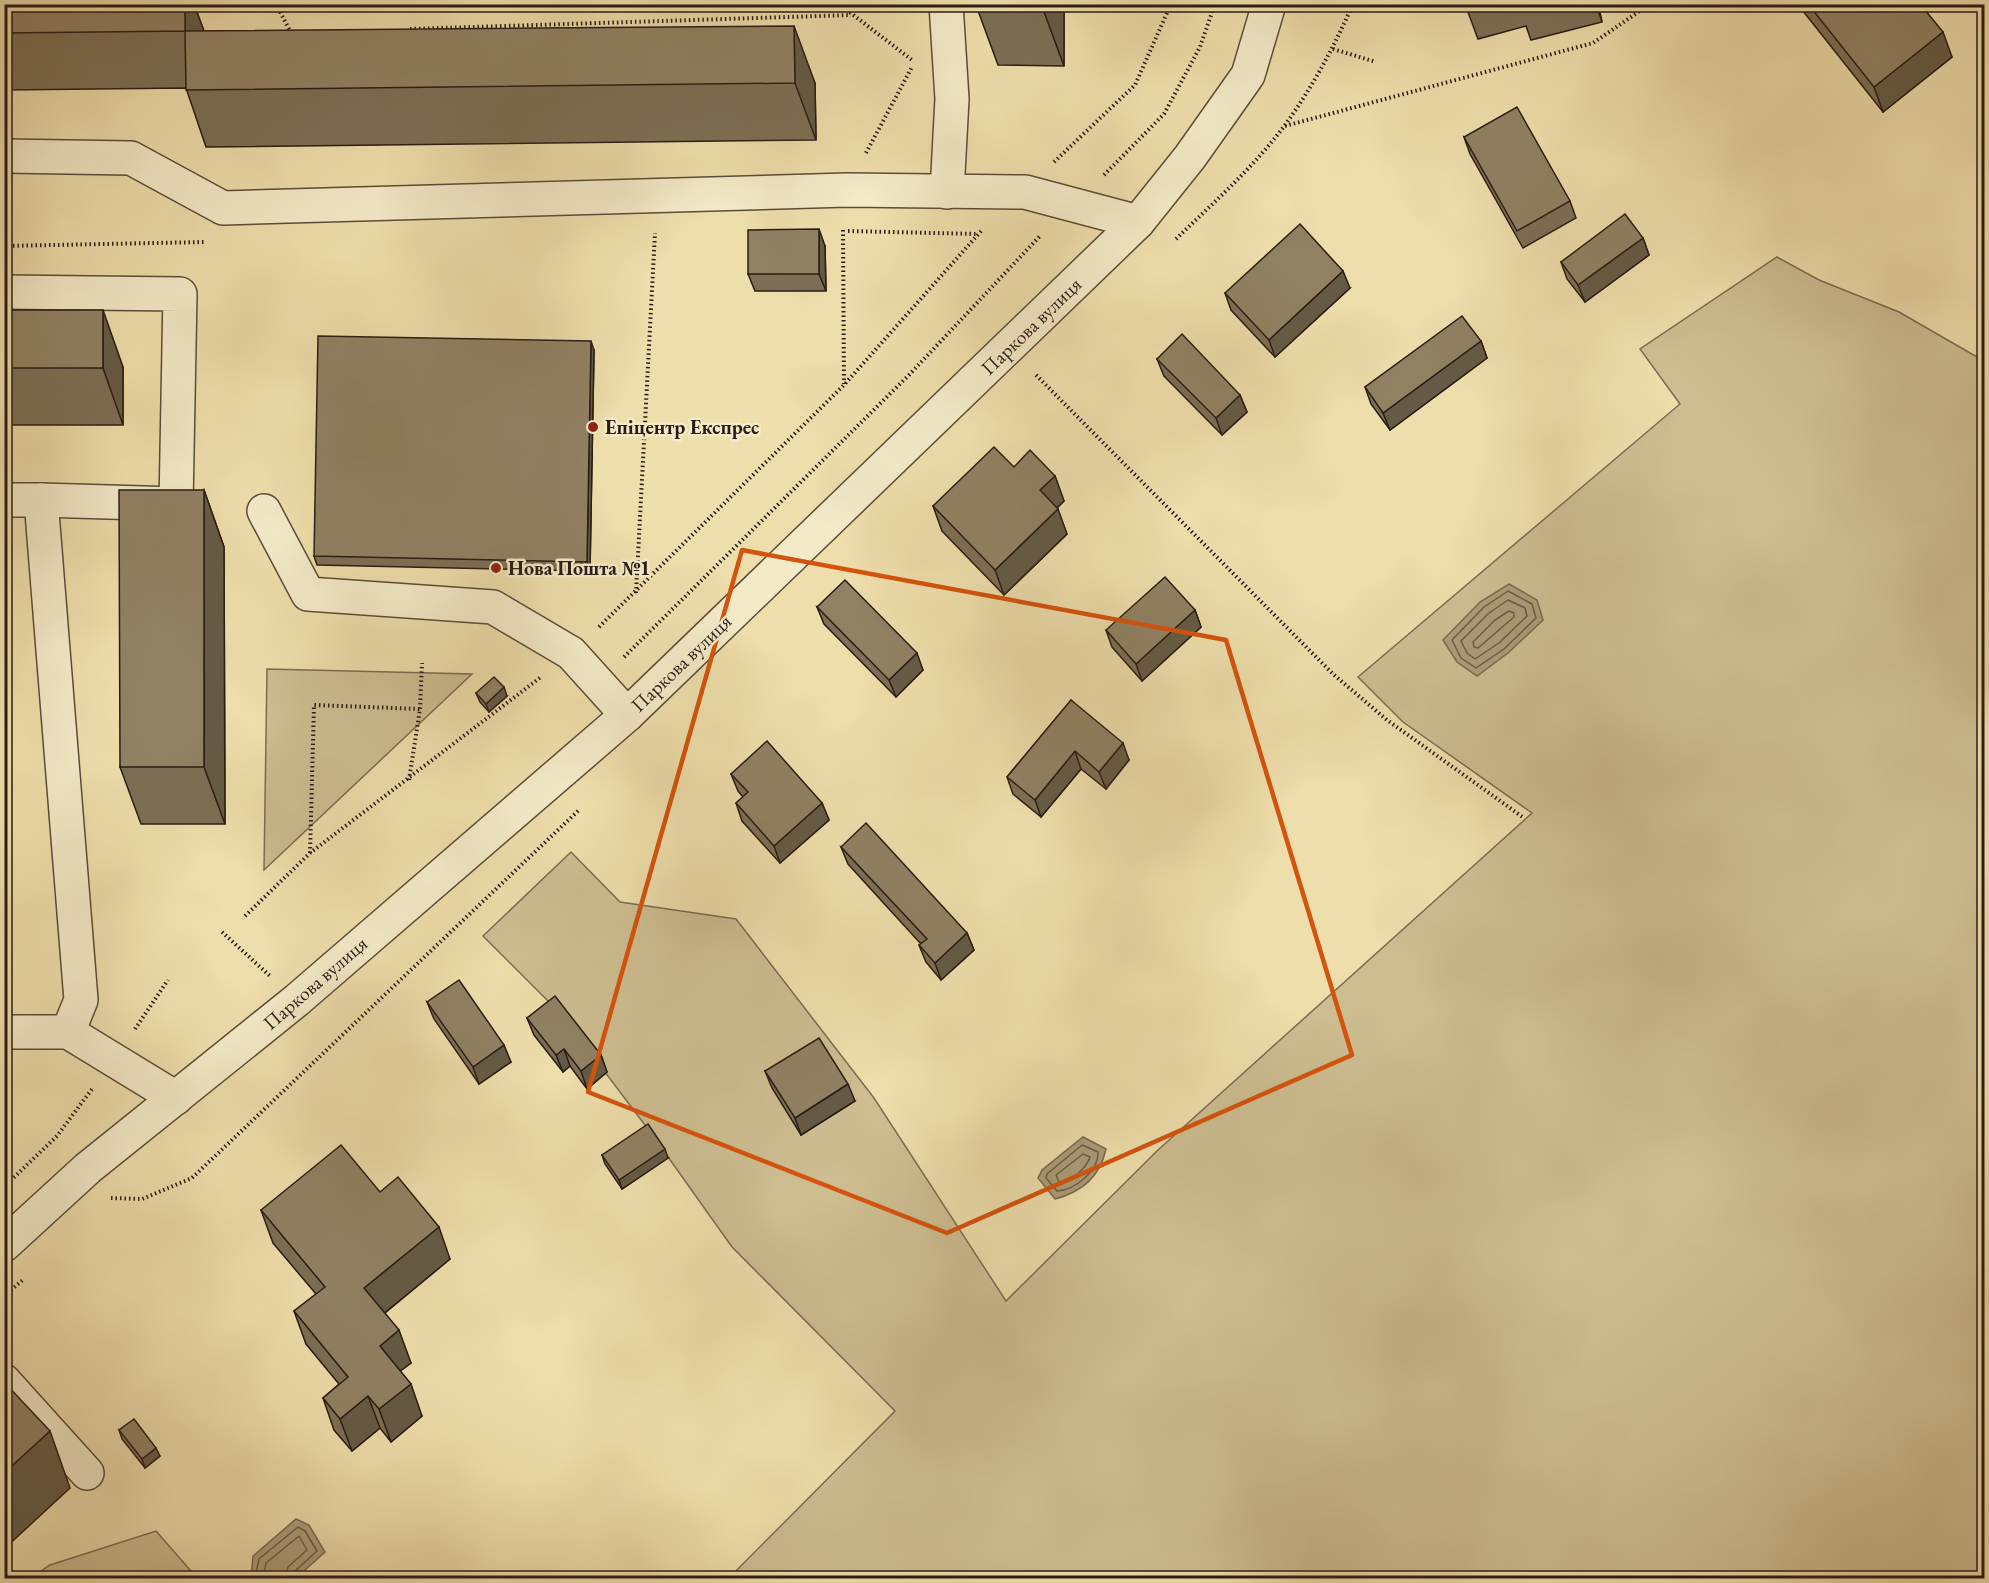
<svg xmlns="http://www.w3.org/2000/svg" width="1989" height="1583" font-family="'EB Garamond',serif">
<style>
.green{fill:#cdbd91;stroke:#7c6c52;stroke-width:1.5}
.water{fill:#ab9c78;stroke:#776950;stroke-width:1.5}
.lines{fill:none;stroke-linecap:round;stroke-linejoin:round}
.shore{stroke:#6a5c46;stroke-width:1.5}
.minor-casing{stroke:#5b4c3a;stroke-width:36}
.path{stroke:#2a1c14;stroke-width:4;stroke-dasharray:1.5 3;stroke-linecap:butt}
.minor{stroke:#f4eac8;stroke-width:33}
.wall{fill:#7c6f55;stroke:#2a1c14;stroke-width:1.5}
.shaded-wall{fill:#655a45;stroke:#2a1c14;stroke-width:1.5}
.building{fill:#908163;stroke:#2a1c14;stroke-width:1.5}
.marked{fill:none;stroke:#d5530d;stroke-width:4.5;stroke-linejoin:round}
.poi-dot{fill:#8f2418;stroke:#f4eac8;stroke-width:2}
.labels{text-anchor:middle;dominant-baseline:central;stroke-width:5;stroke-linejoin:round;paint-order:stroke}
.street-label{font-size:20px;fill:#2a1c14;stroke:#f4eac8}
.poi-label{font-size:20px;font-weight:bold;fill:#2a1c14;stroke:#f4eac8;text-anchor:start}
</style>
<rect width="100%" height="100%" fill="#eedeab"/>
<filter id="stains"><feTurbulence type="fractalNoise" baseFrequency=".00333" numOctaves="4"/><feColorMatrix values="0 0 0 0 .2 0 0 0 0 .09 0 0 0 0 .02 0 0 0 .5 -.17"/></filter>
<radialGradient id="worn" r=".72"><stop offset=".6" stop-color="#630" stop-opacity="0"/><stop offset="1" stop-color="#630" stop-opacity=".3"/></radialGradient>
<g class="green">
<path d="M1777,257l42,23 80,32 85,49v1217h-1255l166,-167 -163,-164 -81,-114 -90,-119 -78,-78 88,-84 49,50 116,17 138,179 132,203 152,-151 374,-337 -129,-91 -45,-45 322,-273 -40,-55z"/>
<path d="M267,669l205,5 -208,196z"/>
<path d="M156,1531l41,47h-166l19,-13z"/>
</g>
<g class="water">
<path d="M1509,584l28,16 6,20 -35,33 -31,23 -20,-14 -14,-22 37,-38z"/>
<path d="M1083,1137l23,12c-6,28 -24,43 -51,50l-17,-21 4,-8z"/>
<path d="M296,1519l13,6 16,27 -29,26h-45l2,-22z"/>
</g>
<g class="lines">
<g class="shore">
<path d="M1508,591l24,13 4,14 -32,31 -28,19 -15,-10 -9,-18 32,-33z"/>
<path d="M1508,600l17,8 2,8 -28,27 -24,16 -8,-6 -6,-12 28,-28z"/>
<path d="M1509,611l5,2v4l-36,31 -4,-1 -1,-5 22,-22z"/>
<path d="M1082,1145l16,7c1,19 -23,38 -41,39l-11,-13 1,-4z"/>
<path d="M1083,1154l7,3c-4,12 -19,25 -31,25l-3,-7z"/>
<path d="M255,1578l4,-19 39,-32 7,4 12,20 -23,21 -1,6"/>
<path d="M263,1578l3,-15 33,-27 8,14 -19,17 -3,11"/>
</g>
<defs>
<g id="minor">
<path d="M946,4l6,95 -5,93"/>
<path d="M4,156l127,2 92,50 624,-18 178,2 113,30"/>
<path d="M4,292l176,2 -4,210 -135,-4"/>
<path d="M4,500h37l40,500 -13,32"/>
<path d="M264,511l44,83 185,13 78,46 56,62"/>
<path d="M4,1032h64l108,66"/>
<path d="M4,1245l84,-77 209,-168 330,-285 511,-493 52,-65 58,-82 21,-71"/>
<path d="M4,1381l83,92"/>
</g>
</defs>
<use href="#minor" class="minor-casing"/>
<g class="path">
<path d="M276,4l15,29"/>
<path d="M839,4l73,56"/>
<path d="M410,29l441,-14"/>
<path d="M1333,49l43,13"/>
<path d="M1285,126l308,-83 57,-39"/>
<path d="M866,153l46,-86"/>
<path d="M1054,162l81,-77 36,-81"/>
<path d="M1104,175l60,-61 36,-67 15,-43"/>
<path d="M843,230l1,154"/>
<path d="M848,231l129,3"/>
<path d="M1176,239c37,-36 78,-72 109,-114 27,-37 49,-78 68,-121"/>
<path d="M4,246l201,-4"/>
<path d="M1036,375l297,299 54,46 137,98"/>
<path d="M636,593l19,-360"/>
<path d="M599,627l245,-242 139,-156"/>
<path d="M624,657l284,-281 132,-140"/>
<path d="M409,780l11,-71 2,-46"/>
<path d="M310,853l4,-148 106,4"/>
<path d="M245,916l65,-63 231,-176"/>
<path d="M222,932l48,44"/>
<path d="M135,1029l33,-49"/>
<path d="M4,1187l53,-51 35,-47"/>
<path d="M111,1198l31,1 50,-21 387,-368"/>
<path d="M4,1296l20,-17"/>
</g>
<use href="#minor" class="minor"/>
</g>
<g class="wall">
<path d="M4,4h190l10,27 611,52 1,57 -610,7 -20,-59 -182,2z"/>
<path d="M1064,4v62l-66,-1 -21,-57z"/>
<path d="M1465,4h133l4,18 -71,18 -5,-14 -48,13z"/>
<path d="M1800,4h120l32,53 -69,55 -80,-101z"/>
<path d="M1464,137l106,64 6,17 -53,30 -53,-94z"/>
<path d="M1643,238l6,17 -64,47 -18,-23 -6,-17z"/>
<path d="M825,246l1,45h-71l-7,-17z"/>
<path d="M1350,288l-75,69 -44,-47 -6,-17z"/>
<path d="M4,310l119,57v58h-119z"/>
<path d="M1481,341l6,17 -97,72 -19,-26 -6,-17z"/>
<path d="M594,350l-4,221 -273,-6 -3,-9z"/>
<path d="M1157,359l83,36 7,17 -25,23 -58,-59z"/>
<path d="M1014,467l41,9 9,25 -7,7 10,26 -63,61 -62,-64 -9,-25z"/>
<path d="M204,490l20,57 1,277h-84l-21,-57z"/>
<path d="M817,607l106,63 -27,27 -72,-73z"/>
<path d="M1195,610l6,17 -59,54 -30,-34 -6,-17z"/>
<path d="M476,693l31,3 -18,16 -9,-10z"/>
<path d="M1071,700l58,60 -23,29 -25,-20 -40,48 -28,-23 -6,-17z"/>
<path d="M731,774l91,29 7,17 -49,43 -38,-42 -6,-18 7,-6 -5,-6z"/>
<path d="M841,847l126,86 7,17 -33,30 -15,-18 -7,-17 2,-1 -73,-80z"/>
<path d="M427,1002l84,60 -32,22 -45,-65z"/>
<path d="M527,1018l74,37 6,17 -20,17 -17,-23 -7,6 -29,-37z"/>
<path d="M765,1071l90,30 -54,34 -29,-47z"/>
<path d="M602,1155l66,3 -46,31 -17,-25z"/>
<path d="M380,1192l70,67 -65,54 26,50 -11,8 22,45 -31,26 -11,-14 -28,23 -18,-21 -11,-32 16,-14 -33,-40 -12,-33 22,-17 -43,-51 -12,-33z"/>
<path d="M119,1430l41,26 -15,12 -23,-29z"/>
</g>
<g class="shaded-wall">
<path d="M185,4h9l11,30 -20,-3z"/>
<path d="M1043,4h21v62l-21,-57z"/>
<path d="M1596,4h2l4,18z"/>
<path d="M794,26l21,57 1,57 -21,-57z"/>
<path d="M1943,32l9,25 -69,55 -9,-25z"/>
<path d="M819,229l6,17 1,45 -7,-17z"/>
<path d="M1643,238l6,17 -64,47 -7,-17z"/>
<path d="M1343,271l7,17 -75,69 -6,-17z"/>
<path d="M103,310l20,57v58l-20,-57z"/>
<path d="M591,341l3,9 -4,221 -3,-9z"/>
<path d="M1481,341l6,17 -97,72 -7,-17z"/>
<path d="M1240,395l7,17 -25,23 -6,-17z"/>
<path d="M1055,476l9,25 -15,14 -9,-25z"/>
<path d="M204,490l20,57 1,277 -21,-57z"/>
<path d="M1058,509l9,25 -63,61 -9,-25z"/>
<path d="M1195,610l6,17 -59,54 -6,-17z"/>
<path d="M917,653l6,17 -27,27 -7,-17z"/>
<path d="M504,687l3,9 -18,16 -3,-8z"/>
<path d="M1123,743l6,17 -23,29 -7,-17z"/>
<path d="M1075,751l6,18 -40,48 -6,-17z"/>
<path d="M822,803l7,17 -49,43 -6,-17z"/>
<path d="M967,933l7,17 -33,30 -6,-17z"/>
<path d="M504,1045l7,17 -32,22 -6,-17z"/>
<path d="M564,1049l6,17 -7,6 -7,-17z"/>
<path d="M601,1055l6,17 -20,17 -6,-18z"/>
<path d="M848,1084l7,17 -54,34 -6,-17z"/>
<path d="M665,1149l3,9 -46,31 -3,-9z"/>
<path d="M439,1227l11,32 -74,61 -12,-32z"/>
<path d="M399,1330l12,33 -20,15 -11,-32z"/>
<path d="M411,1384l11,32 -31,26 -12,-33z"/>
<path d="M368,1396l12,32 -28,23 -12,-32z"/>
<path d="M50,1431l20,57 -66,61v-76z"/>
<path d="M156,1448l4,8 -15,12 -3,-9z"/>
</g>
<g class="building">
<path d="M4,4h181v27l609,-5 1,57 -609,7 -1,-59 -181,2z"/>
<path d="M977,4h66v5l-66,-1z"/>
<path d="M1465,4h10l-9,3z"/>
<path d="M1519,4h13l-12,4z"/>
<path d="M1808,4h112l23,28 -69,55z"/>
<path d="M1517,107l53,94 -53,30 -53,-94z"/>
<path d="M1625,214l18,24 -65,47 -17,-23z"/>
<path d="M1300,224l43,47 -74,69 -44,-47z"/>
<path d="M819,229v45h-71v-44z"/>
<rect x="4" y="310" width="99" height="58"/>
<path d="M1462,316l19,25 -98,72 -18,-26z"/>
<path d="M1182,334l58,61 -24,23 -59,-59z"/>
<path d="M318,336l273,5 -4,221 -273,-6z"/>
<path d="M994,447l20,20 16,-17 25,26 -15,14 18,19 -63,61 -62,-64z"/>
<path d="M119,490h85v277h-84z"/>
<path d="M1165,577l30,33 -59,54 -30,-34z"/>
<path d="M845,580l72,73 -28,27 -72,-73z"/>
<path d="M494,677l10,10 -18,17 -10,-11z"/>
<path d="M1071,700l52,43 -24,29 -24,-21 -40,49 -28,-23z"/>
<path d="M767,741l55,62 -48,43 -38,-43 12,-11 -17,-18z"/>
<path d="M866,823l101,110 -32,30 -16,-18 8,-6 -86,-92z"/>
<path d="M459,980l45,65 -31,22 -46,-65z"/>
<path d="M555,996l46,59 -20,16 -17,-22 -8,6 -29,-37z"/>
<path d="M819,1038l29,46 -53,34 -30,-47z"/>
<path d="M648,1124l17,25 -46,31 -17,-25z"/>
<path d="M341,1145l39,47 18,-15 41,50 -75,61 35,42 -19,16 31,38 -32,25 -11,-13 -28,23 -17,-21 25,-21 -54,-66 31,-24 -64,-77z"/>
<path d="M4,1382l46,49 -46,42z"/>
<path d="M134,1419l22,29 -14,11 -23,-29z"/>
</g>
<path class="marked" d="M742,550l484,90 126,415 -405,178 -359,-141z"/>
<g class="poi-dot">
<circle cx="593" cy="427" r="6"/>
<circle cx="496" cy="568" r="6"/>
</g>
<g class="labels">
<g class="street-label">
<text transform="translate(1031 326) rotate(-44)">Паркова вулиця</text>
<text transform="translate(681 663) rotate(-44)">Паркова вулиця</text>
<text transform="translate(315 983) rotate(-41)">Паркова вулиця</text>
</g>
<g class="poi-label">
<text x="605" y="427">Епіцентр Експрес</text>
<text x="508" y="568">Нова Пошта №1</text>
</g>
</g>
<rect width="1989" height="1583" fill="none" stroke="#eedeab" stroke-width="24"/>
<rect x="6" y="6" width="1977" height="1571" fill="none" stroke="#2a1c14" stroke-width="3"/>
<rect x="12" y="12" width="1965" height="1559" fill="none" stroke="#2a1c14" stroke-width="1.5"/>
<rect width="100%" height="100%" filter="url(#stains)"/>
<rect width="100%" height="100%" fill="url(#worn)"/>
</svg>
